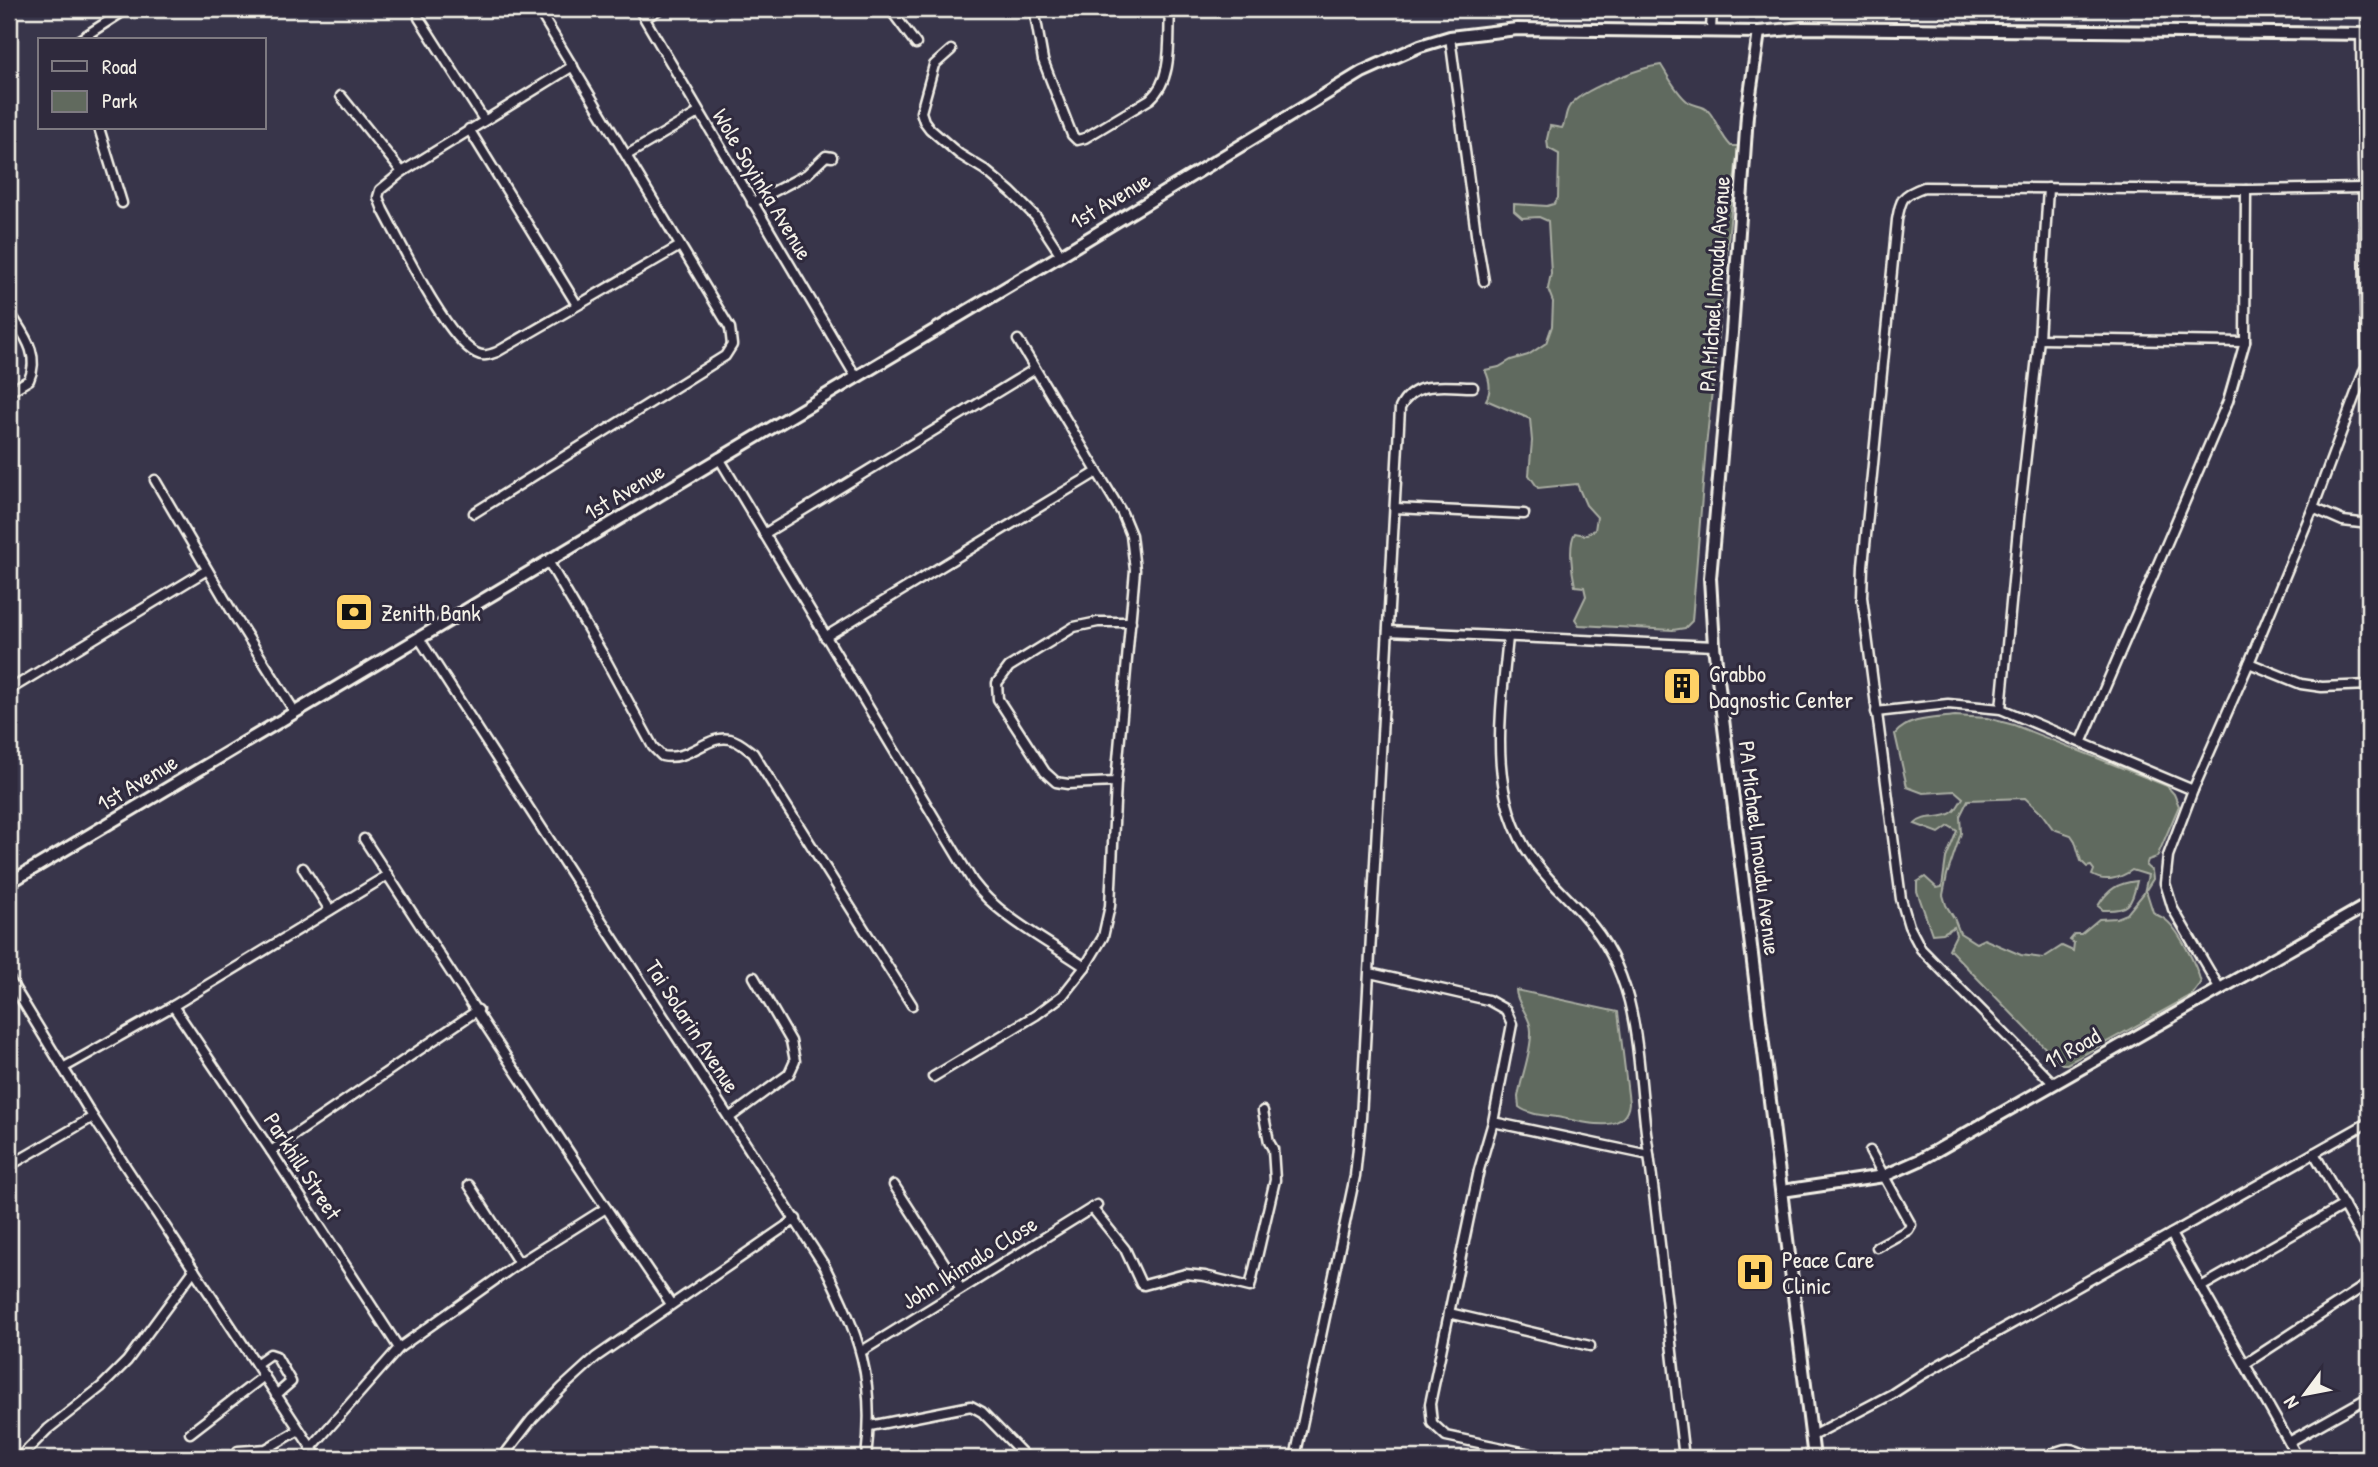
<svg xmlns="http://www.w3.org/2000/svg" width="2378" height="1467" font-family="'Patrick Hand',sans-serif">
<style>
.green{fill:#616a5e;stroke:#aaaea3;stroke-width:2;fill-rule:evenodd}
.lines{fill:none;stroke-linecap:round;stroke-linejoin:round}
.street-casing{stroke:#f4f1e8;stroke-width:13}
.secondary-casing{stroke:#f4f1e8;stroke-width:16}
.street{stroke:#2f2a3d;stroke-width:8}
.secondary{stroke:#2f2a3d;stroke-width:10}
.labels{text-anchor:middle;dominant-baseline:central;stroke-width:6;stroke-linejoin:round;paint-order:stroke}
.street-label{font-size:23px;fill:#f4f1e8;stroke:#2f2a3d}
.poi-label{font-size:23px;fill:#f4f1e8;stroke:#2f2a3d;text-anchor:start}
</style>
<rect width="100%" height="100%" fill="#38354a"/>
<filter id="ink" filterUnits="userSpaceOnUse"><feTurbulence type="fractalNoise" baseFrequency=".0143" numOctaves="2"/><feDisplacementMap in="SourceGraphic" scale="14" xChannelSelector="R" yChannelSelector="G"/><feConvolveMatrix kernelMatrix="1 2 1 2 8 2 1 2 1" color-interpolation-filters="sRGB"/></filter>
<g filter="url(#ink)">
<g class="green">
<path d="M1529,9h163l-1,5z"/>
<path d="M1661,65c7,11 15,27 26,36 7,6 17,3 23,12 8,11 11,23 21,33h7l-32,301 -14,174 -7,7 -12,2 -94,-5 -4,-6 11,-23 -2,-9 -9,-1c-3,-14 -7,-42 0,-53l10,2 10,-5 2,-13 -11,-12 -9,-21 -39,4 -9,-13 3,-34 -2,-22 -44,-19c6,-10 4,-20 -1,-30l14,-3 12,-7 17,-5 18,-12 6,-17 1,-24 -5,-13 3,-16 -3,-52 -9,-4 -17,1 -8,-7v-7l33,2 7,-2 4,-6 1,-44 -11,-6 -1,-9 3,-13 12,2c4,-7 3,-15 7,-21 10,-17 73,-40 92,-42z"/>
<path d="M1955,716l32,2 27,7 111,44 42,17 7,8 5,12 -22,51 -9,3 -2,6 6,5 1,8 -7,11 7,22c3,3 7,4 10,6 15,9 34,48 38,65l-9,12 -125,69h-5l-9,-8 -104,-107 7,-14 -2,-8 -11,6 -11,1 -15,-43v-9l8,-5 12,11 5,-1 4,-29 11,-27 -8,-5 -10,7 -24,-9c10,-11 26,-3 38,-12 4,-3 7,-10 10,-14l-8,-7 -32,2 -16,-6 -12,-53c14,-17 40,-15 60,-18zM2025,798l17,16 11,15 18,6 4,6 6,20 6,6 4,-1 3,4 -2,5c13,8 29,3 40,-5l16,5 -4,18 -17,21 -10,4 -18,1 -18,15h-6l-5,6 4,3 -1,8 -11,-5 -19,12 -22,-3 -37,-16 -8,4 -16,-10 -6,-15 -8,-13 -3,-10 4,-20 14,-42 -1,-17 8,-16z"/>
<path d="M2137,881c-5,25 -9,30 -34,29l-5,-4c10,-17 20,-23 39,-25z"/>
<path d="M1516,990l102,22 11,91c-3,33 -46,19 -67,15 -14,-3 -31,-2 -43,-11l-1,-10c3,-20 14,-46 13,-66 0,-15 -15,-27 -15,-41z"/>
</g>
<g class="lines">
<defs>
<g id="street">
<path d="M639,9l217,368"/>
<path d="M890,9l26,35"/>
<path d="M1034,9l9,51 29,75 5,5 8,-2 65,-39c24,-20 18,-61 20,-90"/>
<path d="M419,18l65,102"/>
<path d="M645,18l15,-9"/>
<path d="M1711,31l1,-22"/>
<path d="M1450,37l26,197 8,47"/>
<path d="M79,40l48,-31"/>
<path d="M951,50l-17,15 -13,47 3,9 6,8 29,25 26,16 26,22 25,25 25,38"/>
<path d="M573,66l-171,106 -22,18 -2,7 5,13c17,31 63,128 93,143 7,4 13,2 21,-1l183,-106"/>
<path d="M341,96l61,76"/>
<path d="M99,128l23,75"/>
<path d="M469,129l108,176"/>
<path d="M627,155l71,-42"/>
<path d="M752,203l55,-29 19,-18 6,1"/>
<path d="M9,311c13,22 32,42 20,69l-20,12"/>
<path d="M2039,339l206,3"/>
<path d="M719,458l254,424c26,35 76,60 112,85"/>
<path d="M155,480l79,135 61,97"/>
<path d="M1395,508l129,6"/>
<path d="M2313,508l30,13 26,3"/>
<path d="M474,513l251,-157 7,-11 -2,-17 -192,-319"/>
<path d="M764,534l271,-165"/>
<path d="M548,561l54,92 51,94 9,9c27,6 46,-22 68,-17 9,2 16,9 23,14l159,252"/>
<path d="M1388,631l326,15"/>
<path d="M825,637l272,-165"/>
<path d="M1508,637c-7,73 -22,157 24,221 15,22 36,39 53,59 22,24 36,53 44,84 10,39 12,90 17,131 15,108 25,217 38,326"/>
<path d="M419,638l405,627c35,70 52,113 42,193"/>
<path d="M2249,663l52,21 21,3 47,-2"/>
<path d="M9,690l198,-120"/>
<path d="M2001,709l18,-191 20,-179 9,-151"/>
<path d="M1876,712l72,-8 53,5 192,81"/>
<path d="M2082,741l146,-340 17,-59 1,-152"/>
<path d="M1116,782l-48,2 -12,-2 -11,-10 -47,-73 -1,-16 12,-16 65,-40 24,-5h33"/>
<path d="M364,839c102,156 202,312 307,465"/>
<path d="M303,868l27,42"/>
<path d="M1370,973l118,27 18,10 6,14 -19,98 -14,48 -49,234 2,19 14,13 104,22"/>
<path d="M9,979l84,138 225,341"/>
<path d="M2220,989l-47,-80 -8,-26 3,-27 25,-66 56,-127 64,-155 53,-142 -5,-332"/>
<path d="M173,1006l98,145 128,197"/>
<path d="M63,1068l110,-62 215,-131"/>
<path d="M933,1077l103,-62 27,-20 22,-28 18,-30 7,-31 6,-124 19,-212 -4,-35 -9,-22 -104,-173"/>
<path d="M2053,1083l-132,-134 -12,-23 -8,-27 -39,-302 1,-31 34,-346c4,-22 5,-25 27,-33l322,3 118,-2"/>
<path d="M729,1118l60,-44 6,-13 -4,-20 -37,-64"/>
<path d="M1493,1122l156,33"/>
<path d="M271,1151l207,-141"/>
<path d="M1870,1151l41,74 -3,5 -31,17"/>
<path d="M2314,1153l55,98"/>
<path d="M9,1166l84,-49"/>
<path d="M469,1185l50,78"/>
<path d="M894,1185l67,104"/>
<path d="M1092,1208l33,41 16,35 3,1 41,-11 20,2 45,11 25,-107 -2,-31 -4,-7 -6,-31"/>
<path d="M2171,1234l127,224"/>
<path d="M2201,1287l143,-82"/>
<path d="M1449,1313l141,33"/>
<path d="M862,1351l235,-146"/>
<path d="M256,1364l14,-10 6,2 15,26 -15,13"/>
<path d="M2245,1364l124,-81"/>
<path d="M870,1426l101,-20 11,6 45,46"/>
<path d="M190,1433l74,-57"/>
<path d="M1812,1436l80,-42 31,-20 446,-252"/>
<path d="M2289,1442l80,-45"/>
<path d="M311,1448l88,-100 120,-85 87,-55"/>
<path d="M238,1451l28,-2 33,-19"/>
<path d="M19,1458l29,-29 53,-42 26,-26 67,-91"/>
<path d="M502,1458l30,-39 30,-31 34,-31 200,-138"/>
<path d="M1295,1458l60,-282 6,-58 39,-710c14,-29 45,-21 73,-21"/>
<path d="M2044,1458c21,-12 27,-12 48,0"/>
</g>
<g id="secondary">
<path d="M1759,32l-12,83 -15,218 -22,245 4,68 100,812"/>
<path d="M9,883l1052,-628 301,-183 58,-26 30,-9 67,-8 242,3 43,-4 567,6"/>
<path d="M1782,1191l102,-15 36,-16 449,-256"/>
</g>
</defs>
<use href="#street" class="street-casing"/>
<use href="#secondary" class="secondary-casing"/>
<use href="#street" class="street"/>
<use href="#secondary" class="secondary"/>
</g>
</g>
<defs>
<symbol id="bank-square" viewBox="-11 -11 22 22"><rect x="-9" y="-9" width="18" height="18" rx="4" fill="#ffd166" stroke="#2f2a3d"/><path d="M-6-4H6V4H-6ZM0-2.3a2.3 2.3 0 1 0 0 4.6a2.3 2.3 0 1 0 0-4.6Z" fill="#111"/></symbol>
<symbol id="building-square" viewBox="-11 -11 22 22"><rect x="-9" y="-9" width="18" height="18" rx="4" fill="#ffd166" stroke="#2f2a3d"/><path d="M-4-6H4V6H1V3H-1V6H-4ZM-2.5-4.3h1.7v1.8h-1.7ZM.8-4.3h1.7v1.8H.8ZM-2.5-1h1.7V.8h-1.7ZM.8-1h1.7V.8H.8Z" fill="#111"/></symbol>
<symbol id="hospital-square" viewBox="-11 -11 22 22"><rect x="-9" y="-9" width="18" height="18" rx="4" fill="#ffd166" stroke="#2f2a3d"/><path d="M-5-5h3v3.5h4V-5h3V5h-3V1.5h-4V5h-3Z" fill="#111"/></symbol>
</defs>
<g fill-rule="evenodd">
<use href="#bank-square" x="332" y="590" width="44" height="44"/>
<use href="#building-square" x="1660" y="664" width="44" height="44"/>
<use href="#hospital-square" x="1733" y="1250" width="44" height="44"/>
</g>
<g class="labels">
<g class="street-label">
<text transform="translate(763 184) rotate(59)">Wole Soyinka Avenue</text>
<text transform="translate(1110 200) rotate(-31)">1st Avenue</text>
<text transform="translate(1714 284) rotate(-86)">PA Michael Imoudu Avenue</text>
<text transform="translate(624 491) rotate(-31)">1st Avenue</text>
<text transform="translate(137 782) rotate(-31)">1st Avenue</text>
<text transform="translate(1760 848) rotate(83)">PA Michael Imoudu Avenue</text>
<text transform="translate(693 1026) rotate(57)">Tai Solarin Avenue</text>
<text transform="translate(2072 1048) rotate(-29)">11 Road</text>
<text transform="translate(303 1166) rotate(57)">Parkhill Street</text>
<text transform="translate(969 1262) rotate(-32)">John Ikimalo Close</text>
</g>
<g class="poi-label">
<text x="381" y="612">Zenith Bank</text>
<text x="1709" y="673">Grabbo<tspan x="1709" dy="26">Dagnostic Center</tspan></text>
<text x="1782" y="1259">Peace Care<tspan x="1782" dy="26">Clinic</tspan></text>
</g>
</g>
<rect width="2378" height="1467" fill="none" stroke="#2f2a3d" stroke-width="35"/>
<rect x="18" y="18" width="2343" height="1432" fill="none" stroke="#f4f1e8" stroke-width="2.5" filter="url(#ink)"/>
<rect x="38" y="38" width="228" height="91" fill="#2f2a3d" stroke="#7e7a81" stroke-width="2"/>
<rect x="52" y="61" width="35" height="10" fill="#2f2a3d" stroke="#7e7a81" stroke-width="2"/>
<text x="102" y="74" font-size="21" fill="#f4f1e8">Road</text>
<rect x="52" y="91" width="35" height="21" fill="#616a5e" stroke="#7e7a81" stroke-width="2"/>
<text x="102" y="108" font-size="21" fill="#f4f1e8">Park</text>
<g transform="translate(2305 1394) rotate(238)" stroke="#2f2a3d" stroke-width="5" paint-order="stroke">
<path d="M0-5L12 26L0 18L-12 26Z" fill="#f4f1e8"/>
<text y="-10" font-size="19" font-weight="bold" text-anchor="middle" fill="#f4f1e8">N</text>
</g>
</svg>
